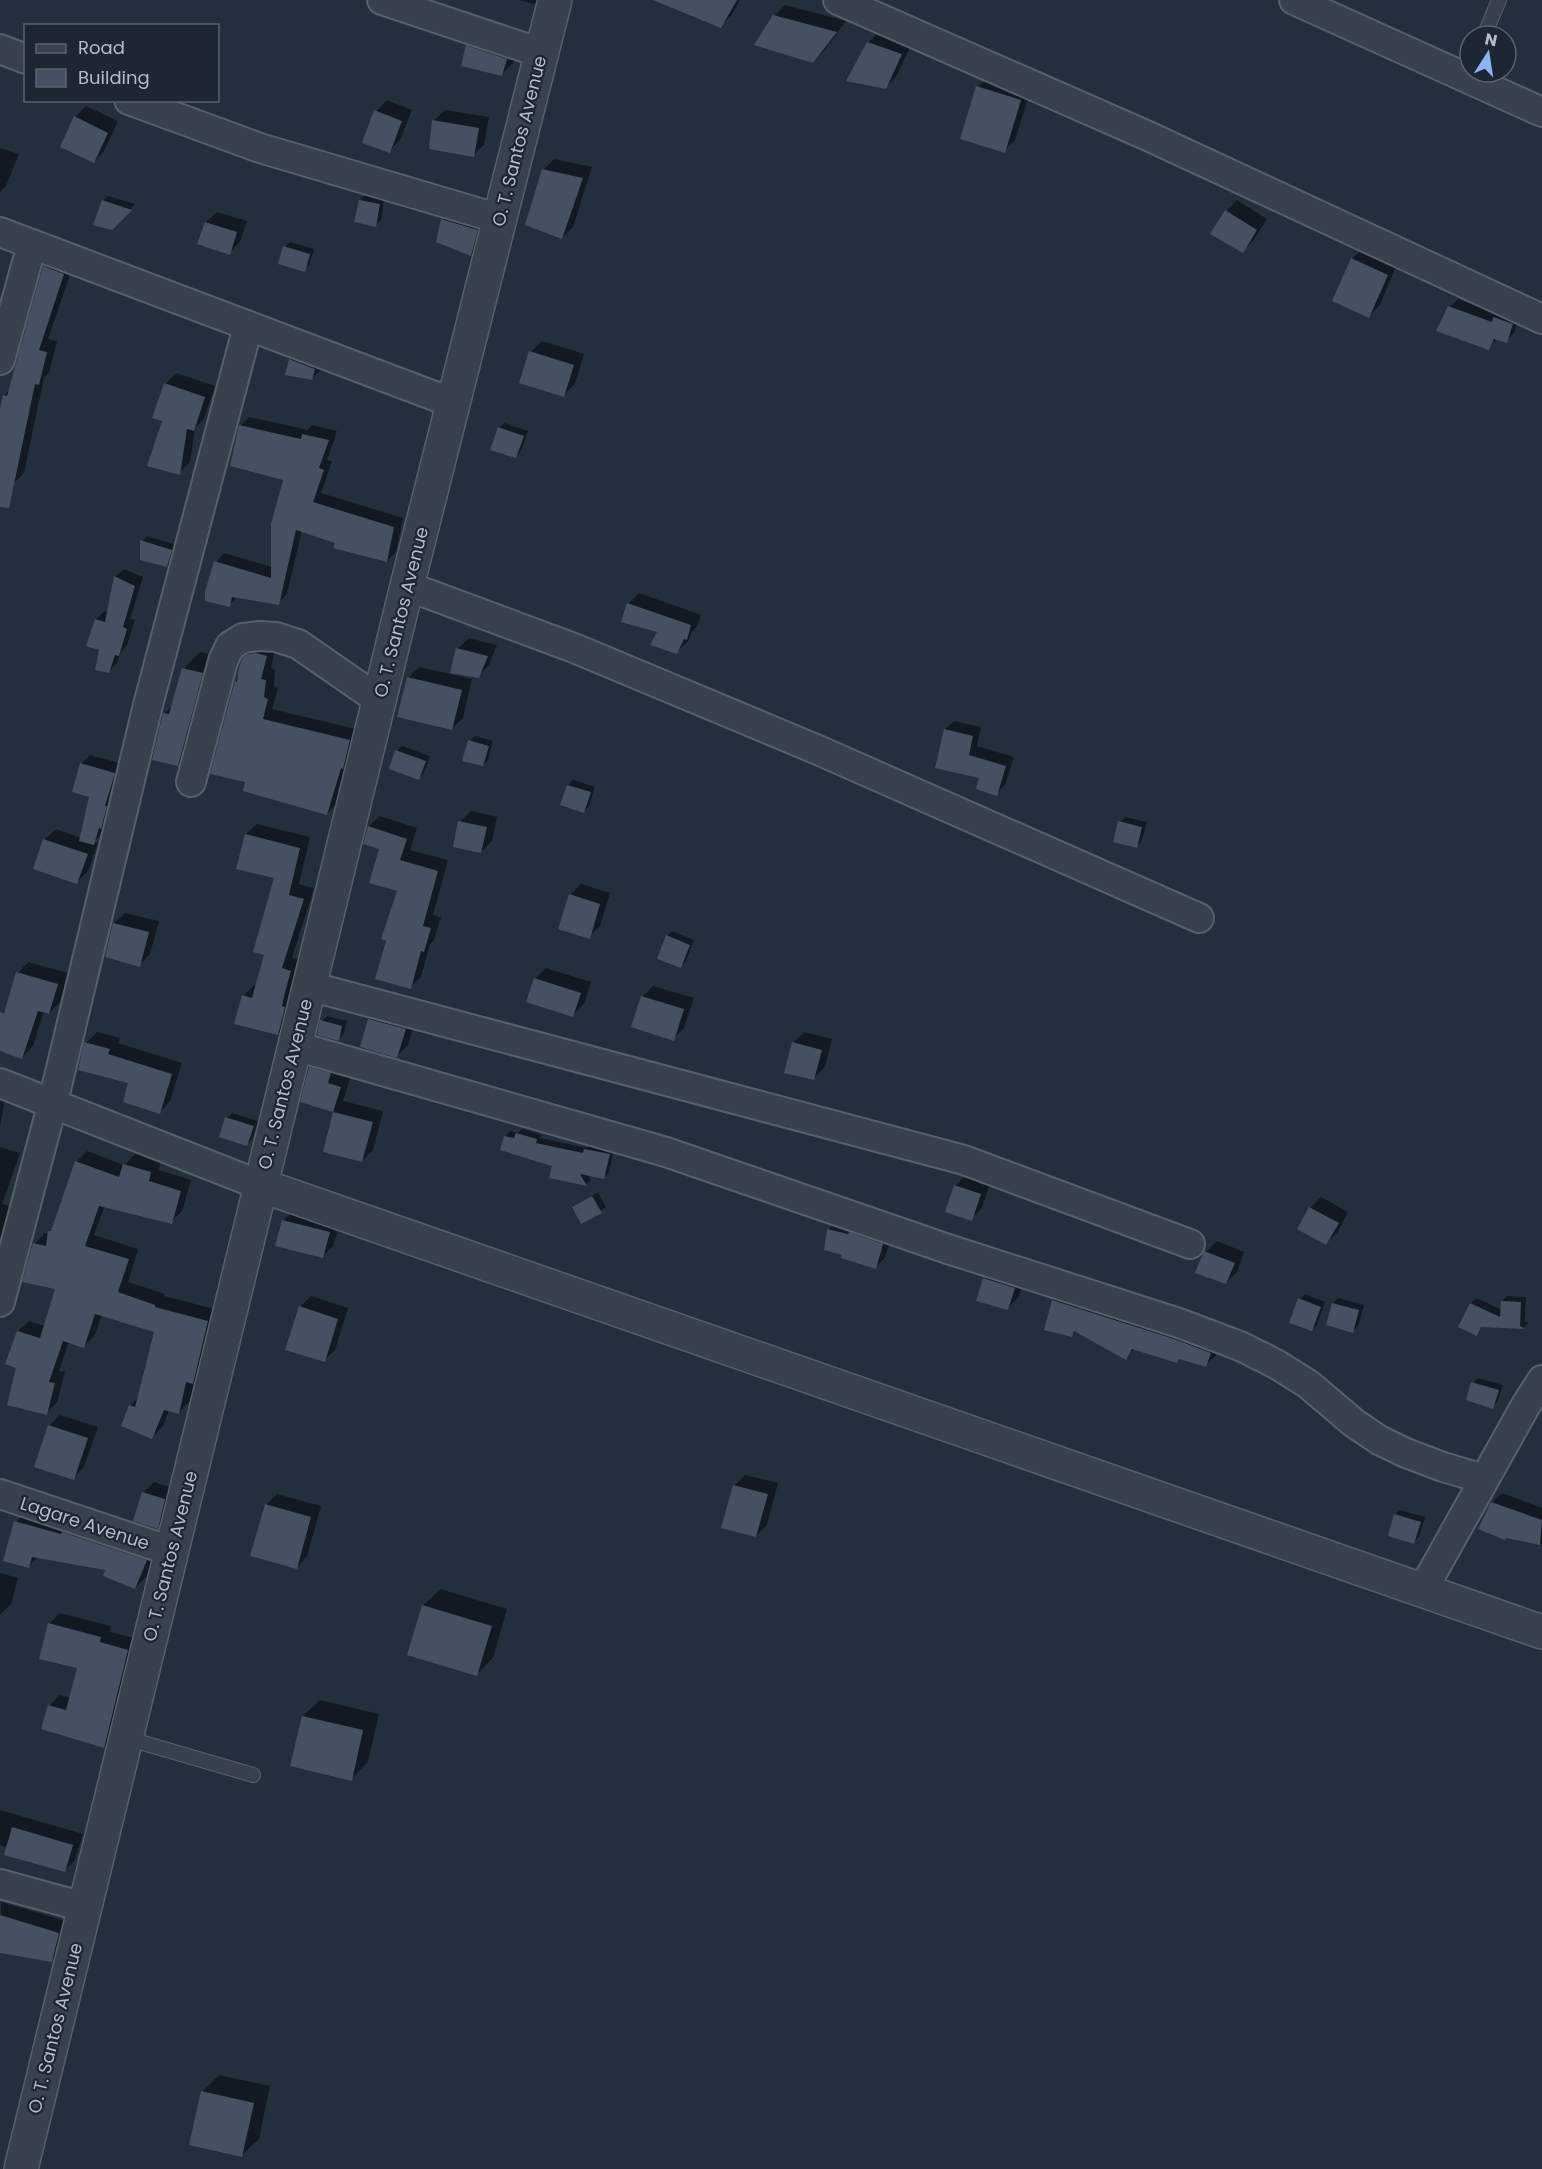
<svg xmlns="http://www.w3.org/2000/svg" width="1542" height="2169" font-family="Poppins,sans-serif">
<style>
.shadow{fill:#0007}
.building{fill:#455162}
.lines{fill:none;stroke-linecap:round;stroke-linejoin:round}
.service-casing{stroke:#565f6c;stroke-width:16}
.minor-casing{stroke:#565f6c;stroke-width:32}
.tertiary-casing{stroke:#565f6c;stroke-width:36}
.service{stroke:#38414e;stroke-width:14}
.minor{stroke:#38414e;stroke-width:28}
.tertiary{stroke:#38414e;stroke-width:33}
.labels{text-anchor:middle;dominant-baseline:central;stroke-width:4.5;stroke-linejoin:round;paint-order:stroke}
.street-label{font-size:18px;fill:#b4bcc9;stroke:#1d2633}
</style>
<rect width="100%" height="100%" fill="#242f3e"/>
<g class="shadow">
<path d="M518,0h20l-4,4z"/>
<path d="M688,0h52l-9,16 -11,11z"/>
<path d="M785,5l61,16 -22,30 -11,11 -39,-46z"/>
<path d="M879,32l33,11 -16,34 -11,11 -17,-45z"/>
<path d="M478,35l39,13 -4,15 -11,11 -34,-28z"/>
<path d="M989,76l42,13 -16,51 -11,11 -26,-64z"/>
<path d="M387,100l25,10 -12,30 -11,11 -13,-40z"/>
<path d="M86,106l32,15 -14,30 -10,11 -19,-45z"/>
<path d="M445,110l44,7 -5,28 -11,10 -39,-35z"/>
<path d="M0,148l19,6 -13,32 -6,6z"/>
<path d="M554,159l38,8 -19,60 -11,11 -19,-68z"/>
<path d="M365,195l19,4 -3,21 -5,5 -16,-25z"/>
<path d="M108,196l27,8 -23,24 -9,-27z"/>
<path d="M1237,200l30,19 -14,22 -11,11 -16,-41z"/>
<path d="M453,209l35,10 -7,25 -10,11 -28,-35z"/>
<path d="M217,212l30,9 -7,21 -11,11 -23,-31z"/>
<path d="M290,242l24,7 -5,16 -5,5 -19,-23z"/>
<path d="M1363,248l34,16 -17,41 -11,11 -17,-57z"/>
<path d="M55,256l19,7 -26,76 9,2 -8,32 -5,4 -20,96 -11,11 -13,-3v-74l2,1 2,-12 6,-7 34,-122z"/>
<path d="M1458,299l40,15 22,2 -6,17 -8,8 -9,-2 -9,9 -38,-41z"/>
<path d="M542,341l42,13 -9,30 -11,11 -33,-43z"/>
<path d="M301,349l22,19 -11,10 -25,-4 3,-14z"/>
<path d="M176,373l39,13 -11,33 -9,9 -5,34 -11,11 -15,-53 1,-36z"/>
<path d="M249,417l59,13 4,-5 25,6 -10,29 5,1 -11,32 82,25 -7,34 -9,9 -85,-31 -15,64 -9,9 -40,-7 -9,9 -13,-43 8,-9 48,14 13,-88 -45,-53z"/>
<path d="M504,423l24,8 -7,20 -5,6 -17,-29z"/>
<path d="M147,536l29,9 -4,15 -5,6 -25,-25z"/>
<path d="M124,569l19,8 -13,42 5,1 -8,25 -6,7 -4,11 -9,9 -7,-23 -13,-4 8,-26 9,-8 3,1 7,-35z"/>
<path d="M639,593l62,22 -4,12 -6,6 -3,8 -11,11 -18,-21 -31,-27z"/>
<path d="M469,638l28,7 -8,20 -11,11 -20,-28z"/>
<path d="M276,645l-5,23 4,2 -1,17 4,1 -6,21 88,21 -23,73 -10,11 -80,-33 -11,-99 8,-24 11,-11z"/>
<path d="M200,652l18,4 -24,92 -16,17 -14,-51 9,-9 11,-37z"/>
<path d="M419,667l53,12 -9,39 -11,10 -44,-50z"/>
<path d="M954,721l27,6 -4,19 37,11 -9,28 -9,9 -15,-17 -36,-48z"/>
<path d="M475,736l18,5 -5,19 -5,5 -13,-24z"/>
<path d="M402,746l28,10 -6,17 -5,5 -22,-27z"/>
<path d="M90,755l33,9 -21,70 -8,8 4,1 -10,28 -11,11 -42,-14 10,-29 11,-10 25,9 9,-42 -9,-32z"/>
<path d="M573,780l22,7 -6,19 -5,5 -16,-26z"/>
<path d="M471,811l26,6 -5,24 -11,11 -21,-30z"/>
<path d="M380,816l37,12 -7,22 38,10 -15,55 8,2 -7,23 -4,4 -9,33 -11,10 -23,-47 12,-50 -19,-42 -15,-5 4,-17z"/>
<path d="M1125,817l22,5 -6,20 -5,5 -16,-25z"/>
<path d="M257,824l53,13 -11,47 15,4 -22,70 9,2 -12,63 -11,11 -35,-38 11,-11 3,1 9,-32 10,-77 -30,-43z"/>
<path d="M581,884l29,9 -10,33 -11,11 -19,-42z"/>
<path d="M125,913l34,8 -9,33 -11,11 -25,-42z"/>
<path d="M672,931l22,9 -8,21 -5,5 -14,-30z"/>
<path d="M28,962l40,11 -8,29 -11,11 -5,-2 -11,35 -11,11 -22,-7v-30l2,-7 5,-5 11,-35z"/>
<path d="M546,968l45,14 -7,22 -11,11 -38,-36z"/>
<path d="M653,986l41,12 -10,30 -11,11 -31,-42z"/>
<path d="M381,1009l35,9 -8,27 -11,11 -27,-36z"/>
<path d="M327,1016l20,5 -4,14 -5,5 -16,-19z"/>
<path d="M97,1032l23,6 -2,5 64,20 -12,38 -10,11 -30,-30 -44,-39z"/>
<path d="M804,1032l28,7 -7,28 -11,11 -21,-35z"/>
<path d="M321,1057l30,19 -8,25 40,10 -10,39 -11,11 -37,-10 10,-40 -33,-10 8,-33z"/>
<path d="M0,1098l5,2 -5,26z"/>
<path d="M232,1113l26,8 -6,18 -5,5 -20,-26z"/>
<path d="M522,1129l19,6 -1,3 47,10 3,-4 24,5 -5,23 -5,5 -16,-3 3,6 -4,4 -36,-7 2,-12 -48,-28 5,-6 8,2z"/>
<path d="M0,1147l20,6 -18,51 9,2 -6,20 5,1 -10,37z"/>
<path d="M87,1151l37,14 11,-11 26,7 -2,9 32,10 -9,31 -11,11 -66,-17 -11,30 44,14 -10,33 37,12 -1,2 54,14 -14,61 -10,10 -4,20 -11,11 -10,-2 -6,16 -11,11 -22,-31 10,-10 15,-65 -53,-17 -7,21 -11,11 -15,-5 -10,30 6,1 -8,30 -11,11 -28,-46v-36l11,-10 16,5 12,-38 -23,-44 11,-11 4,1 5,-7 22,-65z"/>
<path d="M966,1175l24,9 -8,24 -11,11 -16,-33z"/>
<path d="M598,1192l8,15 -24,15 -9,-15z"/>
<path d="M1321,1197l27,15 -11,21 -11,10 -16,-35z"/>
<path d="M294,1210l46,12 -7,24 -11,11 -39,-36z"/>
<path d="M838,1220l54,15 -7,23 -9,9 -32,-13 -15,-25z"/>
<path d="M1217,1241l27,11 -7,20 -11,11 -20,-31z"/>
<path d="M996,1268l29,9 -7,21 -11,11 -29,-9 7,-22z"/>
<path d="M1064,1290l156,52 -4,13 -11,11 -24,-8 -4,4 -42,-14 -10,10 -49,-27 -4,4 -26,-6 7,-29z"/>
<path d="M1305,1294l20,8 -8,23 -5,5 -12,-31z"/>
<path d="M311,1296l37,12 -13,42 -11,10 -24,-53z"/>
<path d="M1507,1296l19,1 -1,24 4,2 -4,4 -42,-2 -6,9 -17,-7 11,-24 5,-5 26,12v-9z"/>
<path d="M1338,1298l26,7 -6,21 -5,5 -20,-28z"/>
<path d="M1478,1378l25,7 -6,17 -5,5 -19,-24z"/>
<path d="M60,1415l38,12 -14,40 -11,11 -24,-52z"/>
<path d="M745,1475l33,8 -11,42 -11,11 -22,-50z"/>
<path d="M154,1482l21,7 -7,28 -11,10 -14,-34z"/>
<path d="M1502,1493l40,15v36l-35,-8 -15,-33z"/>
<path d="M277,1494l44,12 -14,50 -10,11 -31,-62z"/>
<path d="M1400,1510l25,7 -6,20 -5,5 -19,-27z"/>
<path d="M27,1511l130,38 -11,28 -11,11 -28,-19 -69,-12 -10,10 -12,-45z"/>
<path d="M0,1573l18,5 -7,26 -11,11z"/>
<path d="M440,1589l67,20 -14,49 -16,16 -54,-68z"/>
<path d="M60,1613l51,13 -1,6 28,7 -23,96 -11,11 -55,-40 11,-11 11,3 7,-31 -29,-43z"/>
<path d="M320,1700l59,14 -11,48 -17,17 -48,-63z"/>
<path d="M0,1810l83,24 -8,26 -11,11 -64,-26z"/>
<path d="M1,1902l68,20 -6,27 -11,11 -52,-9z"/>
<path d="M219,2075l51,11 -11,53 -17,16 -40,-63z"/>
</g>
<g class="building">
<path d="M653,0h84l-16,28z"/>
<path d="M773,15l64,17 -24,31 -59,-18z"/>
<path d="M867,42l35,12 -16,35 -40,-8z"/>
<path d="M466,45l41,14 -5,17 -41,-10z"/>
<path d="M976,86l45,14 -16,53 -45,-14z"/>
<path d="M374,110l28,11 -12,32 -28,-10z"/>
<path d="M74,116l34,17 -14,30 -34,-16z"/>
<path d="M432,120l47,8 -5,29 -45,-8z"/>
<path d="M542,169l41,9 -21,61 -37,-14z"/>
<path d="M102,200l30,10 -20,20 -19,-5z"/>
<path d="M359,200l21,4 -4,23 -22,-5z"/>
<path d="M1225,210l32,20 -14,23 -33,-19z"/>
<path d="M441,219l37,11 -7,26 -35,-14z"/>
<path d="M205,222l32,10 -7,23 -33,-11z"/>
<path d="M283,246l27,8 -5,18 -27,-8z"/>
<path d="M1351,258l37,17 -19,43 -37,-17z"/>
<path d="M43,266l21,8 -25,76 8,2 -8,33 -4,-1 -26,124 -9,-1v-99l3,-13 4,1z"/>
<path d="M1448,306l44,16 1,-5 20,7 -6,19 -13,-4 -5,11 -53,-19z"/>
<path d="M529,351l45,14 -10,32 -45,-14z"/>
<path d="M289,359l26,10 -3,11 -27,-5z"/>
<path d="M164,383l41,14 -11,34 -7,-2 -7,46 -33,-9 15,-45 -10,-3z"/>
<path d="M239,425l62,14 1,-5 27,6 -10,28 5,2 -11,32 81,25 -7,35 -54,-14 2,-5 -39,-13 -17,75 -47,-8 -2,10 -25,-6v-9l9,-31 57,17v-54l12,-44 -53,-14z"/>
<path d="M498,427l26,9 -8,22 -26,-8z"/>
<path d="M140,540l32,10 -5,17 -27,-7z"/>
<path d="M114,576l21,10 -12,41 4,2 -8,27 -4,-1 -6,18 -14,-3 4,-20 -13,-4 9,-27 10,3z"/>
<path d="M627,603l64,22 -4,15 -3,-1 -7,15 -27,-9 7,-13 -36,-10z"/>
<path d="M456,648l32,8 -9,22 -29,-5z"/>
<path d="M256,653l11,3 -6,23 5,1 -2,17 4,2 -5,20 87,21 -7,29 -2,-1 -14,47 -84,-24 2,-9 -35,-8 25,-93 2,1 2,-15 4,-10 6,-3z"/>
<path d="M182,668l21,5 -25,93 -26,-6 11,-47 6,1z"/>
<path d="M407,677l55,13 -10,40 -55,-13z"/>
<path d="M944,729l29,7 -4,19 37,11 -9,30 -21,-7 3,-11 -44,-10z"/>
<path d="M468,740l21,6 -6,20 -21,-5z"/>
<path d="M395,750l31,11 -7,19 -30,-11z"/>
<path d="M80,763l35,10 -10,33h2l-6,23 -2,-1 -5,17 -15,-4 10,-44 -17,-5z"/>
<path d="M567,785l24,7 -7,21 -24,-8z"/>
<path d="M458,821l29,6 -6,26 -28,-6z"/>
<path d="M1118,821l24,6 -5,21 -24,-6z"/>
<path d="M368,826l39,13 -7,21 38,11 -15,55 8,2 -7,24 -3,-1 -10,38 -36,-10 11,-38 -5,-2 16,-48 -28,-8 10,-34 -16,-5z"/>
<path d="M245,834l55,14 -11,47 15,4 -22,69 9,3 -6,21 -3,14 3,1 -7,28 -44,-11 8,-29 10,3 12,-43 -11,-3 21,-74 -38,-9z"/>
<path d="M43,839l45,15 -11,30 -44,-15z"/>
<path d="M569,894l31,10 -10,35 -32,-10z"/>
<path d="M113,923l36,9 -9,35 -35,-10z"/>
<path d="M666,935l24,10 -9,23 -24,-9z"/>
<path d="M16,972l42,12 -9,30 -11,-3 -16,48 -22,-8v-39l4,1z"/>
<path d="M534,978l47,15 -8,24 -47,-15z"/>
<path d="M641,996l43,13 -10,32 -43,-14z"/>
<path d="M368,1019l38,10 -9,29 -37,-11z"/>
<path d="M320,1020l22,6 -3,15 -22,-6z"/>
<path d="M84,1042l26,7 -2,5 64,20 -12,40 -37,-12 5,-19 -50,-13z"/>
<path d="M792,1042l30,8 -8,30 -30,-7z"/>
<path d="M309,1067l22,6 -3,10 13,4 -8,25 -33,-10z"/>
<path d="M333,1112l40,10 -11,40 -39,-10z"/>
<path d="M225,1117l29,9 -7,20 -28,-9z"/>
<path d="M516,1133l21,6 -1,4 47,10 1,-4 26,5 -6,25 -24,-5 7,12 -38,-8 3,-12 -52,-16 4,-14 10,2z"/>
<path d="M75,1161l44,16 4,-13 28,8 -2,9 32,10 -9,33 -73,-18 -14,40 44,13 -11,33 37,13v2l53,14 -15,63 -7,-2 -7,32 -15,-4 -12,29 -31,-13 8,-21 6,2 19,-75 -59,-18 -11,34 -21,-7 -14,41 6,1 -8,32 -40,-10 9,-37 -11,-4 12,-33 23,7 15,-49 -33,-7 11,-39 13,3 2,-15h3z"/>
<path d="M954,1185l27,9 -9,27 -27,-9z"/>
<path d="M592,1196l10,17 -21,11 -9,-17z"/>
<path d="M1309,1207l30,16 -13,22 -29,-16z"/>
<path d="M282,1220l48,12 -7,26 -48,-12z"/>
<path d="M827,1229l21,5 1,-2 34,12 -7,25 -35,-11 1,-3 -18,-5z"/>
<path d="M1204,1251l31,12 -9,21 -31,-11z"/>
<path d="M983,1278l32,10 -7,22 -32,-9z"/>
<path d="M1298,1298l23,9 -9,24 -23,-8z"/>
<path d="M1052,1300l122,39 37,14 -5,14 -27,-8 -2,4 -45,-14 -6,11 -52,-29 -2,6 -28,-7z"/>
<path d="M1501,1301l20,1 -1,24 5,3 -44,-2 -4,9 -19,-9 12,-24 30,14z"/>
<path d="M1332,1303l27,7 -6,23 -27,-8z"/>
<path d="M299,1306l39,13 -13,43 -40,-12z"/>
<path d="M1471,1382l28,8 -6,19 -27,-9z"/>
<path d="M48,1425l40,13 -14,42 -40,-13z"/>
<path d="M733,1485l35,9 -12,43 -35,-9z"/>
<path d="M142,1492l23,7 -7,30 -25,-8z"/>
<path d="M1491,1502l51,18 -2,25 -34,-7 -1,2 -27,-11z"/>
<path d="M265,1504l46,13 -14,52 -47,-13z"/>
<path d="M1394,1514l27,8 -7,22 -26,-8z"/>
<path d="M14,1521l47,13 1,-2 85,28 -12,29 -32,-13 2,-6 -73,-13 -3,11 -26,-7z"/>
<path d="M422,1605l70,21 -15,50 -70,-21z"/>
<path d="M48,1623l53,14 -1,5 28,8 -24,98 -63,-19 7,-24 18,5 11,-42 -38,-9z"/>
<path d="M302,1716l61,14 -11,51 -62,-15z"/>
<path d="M12,1827l61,18 -8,27 -61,-17z"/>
<path d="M0,1915l59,18 -7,29 -52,-9z"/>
<path d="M201,2091l53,12 -12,54 -53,-12z"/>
</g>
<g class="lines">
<defs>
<g id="service">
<path d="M1484,36l15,-36"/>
<path d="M126,1738l127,37"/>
</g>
<g id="minor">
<path d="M382,0l159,53"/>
<path d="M838,0l310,136 394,183"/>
<path d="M1294,0l248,112"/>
<path d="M0,49l26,10"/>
<path d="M129,100l131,48 240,71"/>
<path d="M0,232l453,171"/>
<path d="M0,360l32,-116"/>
<path d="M407,586l167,62 244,102 381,168"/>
<path d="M191,782l32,-121 7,-15 13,-8 16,-2 17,1 22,7 81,56"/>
<path d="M309,986l655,174 226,84"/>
<path d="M295,1046l371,106 282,97 231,74 61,23 36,18 32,20 46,39 25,17 27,13 37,14 41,12"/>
<path d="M0,1083l260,102"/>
<path d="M0,1302l53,-200 95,-397 100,-379"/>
<path d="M0,1494l171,57"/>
<path d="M1422,1591l104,-186 16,-25"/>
<path d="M0,1884l84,23"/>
</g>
<g id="tertiary">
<path d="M260,1185l1282,447"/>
<path d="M21,2169l386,-1583 148,-586"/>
</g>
</defs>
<use href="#service" class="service-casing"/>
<use href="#minor" class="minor-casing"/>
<use href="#tertiary" class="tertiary-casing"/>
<use href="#service" class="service"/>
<use href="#minor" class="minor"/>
<use href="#tertiary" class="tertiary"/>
</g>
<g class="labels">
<g class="street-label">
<text transform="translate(519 141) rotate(-76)">O. T. Santos Avenue</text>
<text transform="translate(401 612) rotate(-76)">O. T. Santos Avenue</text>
<text transform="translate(285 1084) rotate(-76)">O. T. Santos Avenue</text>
<text transform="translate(85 1523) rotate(18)">Lagare Avenue</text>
<text transform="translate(170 1556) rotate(-76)">O. T. Santos Avenue</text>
<text transform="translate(55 2028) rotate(-76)">O. T. Santos Avenue</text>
</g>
</g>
<rect x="24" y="24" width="195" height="78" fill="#1d2633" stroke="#59626f" stroke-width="1.5"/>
<rect x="36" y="44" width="30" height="9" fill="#38414e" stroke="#59626f" stroke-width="1.5"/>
<text x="78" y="54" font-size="18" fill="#b4bcc9">Road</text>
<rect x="36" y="69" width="30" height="18" fill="#455162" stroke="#59626f" stroke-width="1.5"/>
<text x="78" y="84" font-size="18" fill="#b4bcc9">Building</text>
<g transform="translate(1488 54) rotate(12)"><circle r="28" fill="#1d2633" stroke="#59626f" stroke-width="1.5"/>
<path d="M0-4.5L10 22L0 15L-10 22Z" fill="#8ab4f8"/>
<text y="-9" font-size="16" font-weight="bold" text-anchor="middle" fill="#b4bcc9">N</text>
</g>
</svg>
